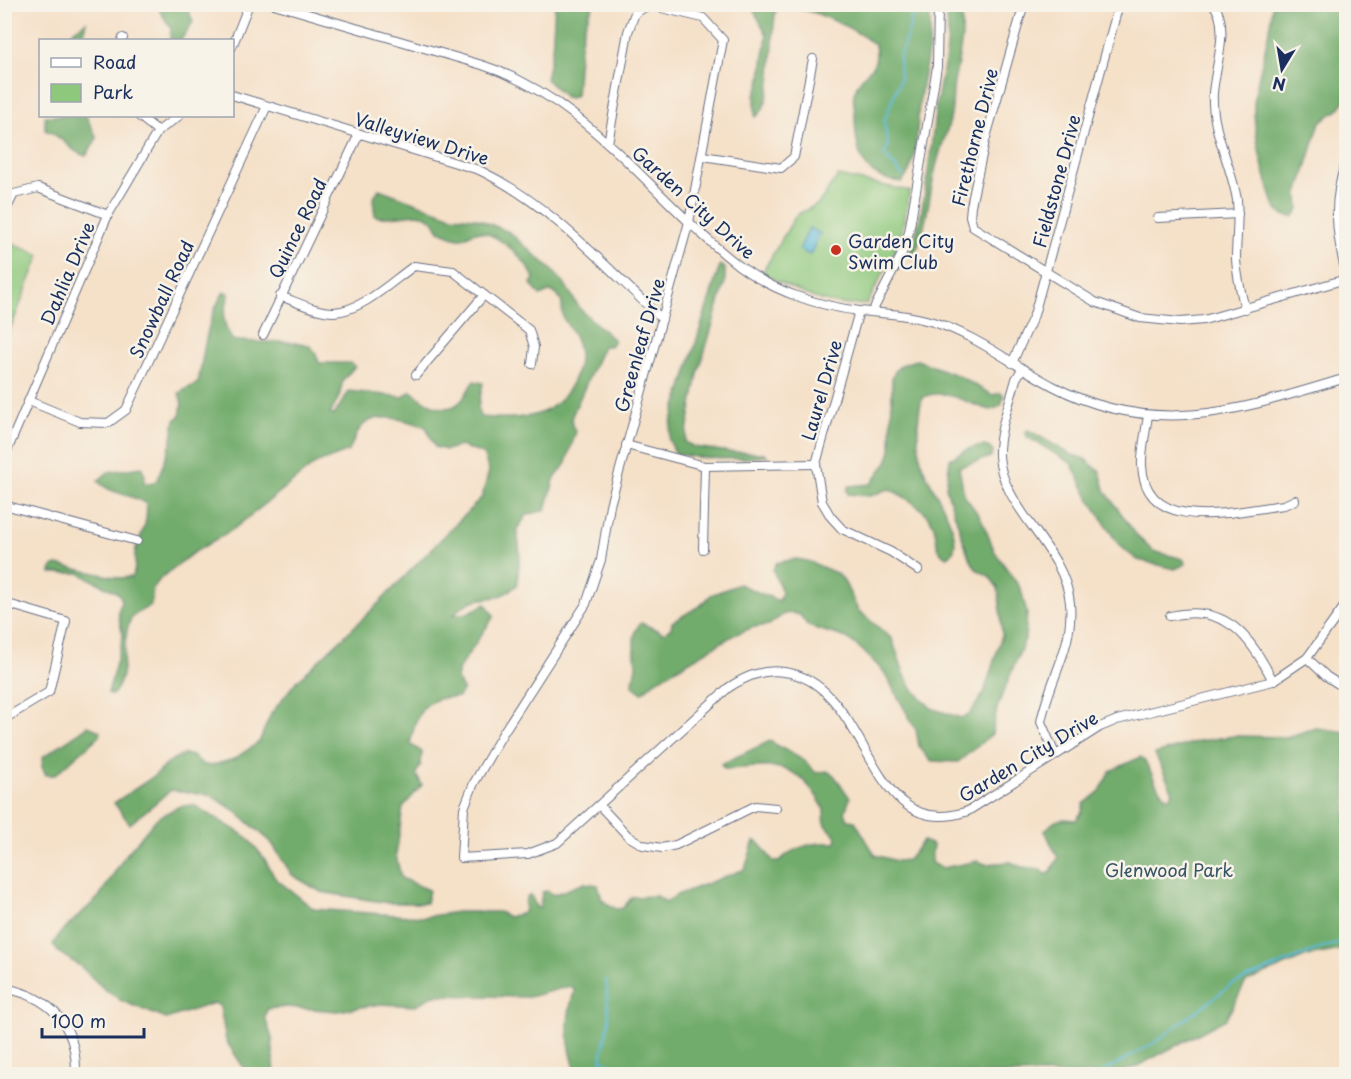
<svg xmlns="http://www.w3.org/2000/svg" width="1351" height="1079" font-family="'Playpen Sans',sans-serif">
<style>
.green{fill:#8ec87d;stroke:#547c6e;stroke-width:1.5}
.forest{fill:#72ac6c;stroke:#466e65;stroke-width:1.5}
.water{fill:#5bb9d9;stroke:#3b749c;stroke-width:1.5}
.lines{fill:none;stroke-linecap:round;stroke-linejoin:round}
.stream{stroke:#5bb9d9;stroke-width:2}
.minor-casing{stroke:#676d83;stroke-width:10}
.minor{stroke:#fff;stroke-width:8}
.poi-dot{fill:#c8321e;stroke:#f7f3e8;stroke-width:2}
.labels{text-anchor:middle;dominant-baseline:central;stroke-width:5;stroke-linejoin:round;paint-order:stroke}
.street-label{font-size:18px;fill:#1b2f5e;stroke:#f7f3e8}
.poi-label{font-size:18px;fill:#1b2f5e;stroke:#f7f3e8;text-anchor:start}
.park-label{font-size:18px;fill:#385566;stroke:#f7f3e8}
</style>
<rect width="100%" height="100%" fill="#f7f3e8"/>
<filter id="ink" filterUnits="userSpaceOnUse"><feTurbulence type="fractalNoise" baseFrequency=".0167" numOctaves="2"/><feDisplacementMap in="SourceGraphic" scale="12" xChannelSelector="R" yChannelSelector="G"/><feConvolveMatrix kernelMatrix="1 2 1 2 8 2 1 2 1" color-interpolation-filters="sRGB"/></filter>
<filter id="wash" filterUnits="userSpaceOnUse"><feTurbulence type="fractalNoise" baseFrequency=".008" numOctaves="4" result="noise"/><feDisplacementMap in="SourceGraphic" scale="24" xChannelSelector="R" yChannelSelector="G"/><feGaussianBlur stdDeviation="1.35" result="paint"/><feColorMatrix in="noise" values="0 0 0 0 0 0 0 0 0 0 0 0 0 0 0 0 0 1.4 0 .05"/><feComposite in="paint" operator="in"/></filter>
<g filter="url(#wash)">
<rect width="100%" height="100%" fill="#f5e0c8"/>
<g class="green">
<path d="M838,176l72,15 -10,50 -33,63c-40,5 -71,-13 -105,-31l34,-58 22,-11z"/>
<path d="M5,240l35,15 -35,87z"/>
</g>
<g class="forest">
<path d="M555,4l39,1c-17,27 -15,59 -18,90l-5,3 -6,-1 -19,-18 6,-28z"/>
<path d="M156,5h30l7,17 -12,18h-11l1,-12z"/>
<path d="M751,5h178c5,35 -6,67 -10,101 -3,25 0,57 -17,76 -43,-3 -46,-32 -47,-67 0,-10 -4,-16 1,-27 8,-20 24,-16 19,-43 -19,-16 -75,-45 -99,-35 -6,23 1,97 -21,107v-21l5,-12 7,-49z"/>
<path d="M945,5h15c6,27 -1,50 -6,77 -2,11 -1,22 -3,33 -3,15 -9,29 -13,44 -10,33 -9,69 -26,99l-2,-6c17,-46 20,-99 26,-146 6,-39 17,-60 9,-101z"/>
<path d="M1272,5h74v94l-8,11 -18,12 -22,72 1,16 -6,7 -11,-2 -7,-8c-10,-28 -25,-83 -20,-112 5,-31 16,-59 17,-90z"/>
<path d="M86,22l-4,18h-13l5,-10z"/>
<path d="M45,116h41l11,22 -11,18c-17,-4 -21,-19 -41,-26z"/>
<path d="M379,189l73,27 23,2 34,14 43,38 12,13 16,26 34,31 -4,6h-7l-31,70v10l4,5 -10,32 -12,17 -8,30 -19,5 -10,14 3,25 -3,31c-25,23 -38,3 -64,30l14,-2 19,-9 8,12 -35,52 -2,11 6,10 -5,8c-37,-1 -41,17 -48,47l12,8 -1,12 -5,10 6,11 -19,22 -7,48 5,23 28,12 -3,13h-38l-67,-11 -29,-17 -21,-33 -37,-32 -23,-15 -40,-5 -41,34 -16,-21 40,-27 18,-16 12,-6 9,2 9,8 8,2 24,-7 25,-17 12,-28 23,-30 82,-78 106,-109 7,-26 -6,-17 -23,-8 -14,4 -11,-3 -9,-20c-19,-7 -53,-18 -67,3 -4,6 -7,14 -10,21l-34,13 -80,64 -42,25 -32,25 -8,10 -2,17c-5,4 -16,7 -19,12 -12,18 -2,62 -20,78l-4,-2 15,-56 -5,-25 4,-12 -4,-7 -39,-20h-28l1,-6 5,-2 62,13 13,-1c6,-10 1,-18 4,-28 5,-15 13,-28 10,-45 -15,-11 -36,-9 -48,-23l10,-9 34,-5 3,9 -1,7 7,1 6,-4 14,-36 4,-24 5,-4 2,-12 -3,-11 19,-10c6,-29 8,-65 26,-91l5,1c-5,24 -9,24 3,47 18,4 63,-1 75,5 8,3 10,11 12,18h32l4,3 -12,14 -4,17 -9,17 4,1 15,-24 54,6 8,-6c14,11 34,26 50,10 5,-5 8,-14 13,-20l9,2 -5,25 2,9c41,3 77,4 95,-41 9,-21 2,-38 -10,-55 -7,-8 4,-21 -14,-30l-11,5 -9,-12 3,-6c-8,-18 -35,-45 -56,-46 -7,0 -7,2 -13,5 -7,4 -19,-4 -26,-6 -3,-4 -4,-9 -8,-12 -14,-12 -38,3 -56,-3l-2,-17z"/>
<path d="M720,265l5,3v15l-27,91 -13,68 9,5 36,5 34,1 3,3c-32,4 -60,4 -91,-2l-7,-14 2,-17z"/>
<path d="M917,360l42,16 33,19 9,-2 3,3 -3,10 -10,4c-22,-5 -48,-24 -69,-12 -5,21 -6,44 0,66 4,18 50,78 26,93 -14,-4 -10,-22 -15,-33 -7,-15 -29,-28 -44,-35l-19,7 -22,-2 -1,-4 2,-4 22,-2 16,-22 4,-11 1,-73c5,-13 12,-15 25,-18z"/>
<path d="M1028,430l42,24 15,5 15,13 6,20 31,44 16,15 30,8 3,5 -11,5 -37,-9 -11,-8 -11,-11 -27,-43 -18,-35 -44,-26 -2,-4z"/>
<path d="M984,446l6,2 3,4 -2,5 -32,10 5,28 17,23 14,34 26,37 6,24 -2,26 -28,69 -5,26 -34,28 -26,-1 -5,-4 -8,-11 -3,-16 -32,-58 -22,-22 -15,-12 -39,-12 -8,-11 -9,-2 -7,1 -15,11 -15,2 -20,8 -80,47 -12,11 -10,-8c1,-6 4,-14 4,-20 -1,-15 -6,-31 5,-42l23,10 7,-5 1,-6 28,-16 11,-11 28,-11 40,17 3,-9 -9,-22 3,-7 20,-4 12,2 28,12 7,6 15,31 34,29 12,34 7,14 20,21 30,10 8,-3 15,-22 18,-58 -2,-29 -2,-18 -9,-12 -13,-7 -7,-12 -18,-53 -5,-17 4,-28 20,-11z"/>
<path d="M88,726l12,5 -1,5 -44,39h-9l-4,-8 1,-10z"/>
<path d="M1316,728l30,4v217l-39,7 -61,26 -20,37 -90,48 -21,7h-538c-10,-28 -13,-55 -2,-84l-5,-4 -41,11 -96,-2 -17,11 -35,-2 -44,7 -50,-4 -20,2 -2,9 7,20 3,36h-27l-22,-33 -6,-35 -6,-3 -48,16 -44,-18 -18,-12 -24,-23 -22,-14 -5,-8 8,-12 38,-35 26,-41 32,-38 23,-12 14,-1 53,32 17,21 11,20 39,31 110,8 33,-5h42l10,5 15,-4 2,-15 5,-3 5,12 4,1 2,-16 5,-1 7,4 30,-12 14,2 4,15 14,9 7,-1 9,-11 24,-1 10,6 11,-7 68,-26 9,-28 4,1 15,19 6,1c13,-16 37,-20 56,-19l2,-5c-3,-5 -10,-10 -12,-15 -2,-6 1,-12 -3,-18 -28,-48 -49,-38 -97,-36l-4,-5 49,-23 35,20 11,12 11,-2 7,4 16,23 -5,14 3,8 7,1 20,34 22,6 11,-1 15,-19 10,4 -2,18 11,5 36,-7 7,3 26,-2 10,5 20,2 4,5 5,-1 8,-15 -13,-27c10,-13 15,-13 31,-11l6,-8 2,-8 16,-13 10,-20 31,-14c12,11 12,31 27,41l5,-6 -18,-38 44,-13 35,-5 52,1z"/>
</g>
<path class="water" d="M809,228l11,5 -10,22 -11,-5z"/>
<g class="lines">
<g class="stream">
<path d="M903,176l-19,-22 4,-7 -4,-26 16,-41 -1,-22 11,-31 3,-23"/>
<path d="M606,980l3,40 -8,39 12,7 14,1 4,7"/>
<path d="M1099,1074l55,-31 77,-58 92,-38 23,-5"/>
</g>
</g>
</g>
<g filter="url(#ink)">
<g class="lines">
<defs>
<g id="minor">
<path d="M274,4l208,61c107,34 171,134 256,200 35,26 79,41 122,46 24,2 50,4 73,11 43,13 80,43 120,64 103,54 190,23 293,-8"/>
<path d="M1024,4l-39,137 -14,65 -1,10 3,11 122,75 45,16 40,4 24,-2 142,-41"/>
<path d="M1213,4c18,21 2,62 0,89 -2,38 18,70 24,107 2,20 -1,40 -1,59 1,17 5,34 9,50"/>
<path d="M122,40l1,-2"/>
<path d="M232,47l17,-43"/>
<path d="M232,95l247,75c71,34 125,95 183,149"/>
<path d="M139,116l19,15"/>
<path d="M608,143l20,-111 7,-19 14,-8 54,13 20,22 -34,182 -79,283 -9,55 -15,44 -83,129 -29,50 -10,25 -3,50 67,-4 29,-11 171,-155c18,-12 35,-19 56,-16 89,11 80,175 184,139l132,-84 17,-7 156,-39 34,-23 39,-54"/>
<path d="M703,156l78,12 13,-11 19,-98"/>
<path d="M1346,162c-14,40 -10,72 0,111"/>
<path d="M4,214l10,-20 24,-6 70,27"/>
<path d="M1158,218l80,-4"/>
<path d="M280,296c17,6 36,16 54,16 28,-1 58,-31 80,-46l39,5 76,59 5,17 -2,17"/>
<path d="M859,311l-43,153 6,38 9,15 11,12 49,23 27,18"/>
<path d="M872,312l29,-56 8,-24 28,-165 1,-63"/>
<path d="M263,335l96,-201"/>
<path d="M1012,363l22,-48 85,-311"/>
<path d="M1022,369l-6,10c-6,24 -18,52 -17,77 3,53 66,92 71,147 4,44 -21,77 -29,119l14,32"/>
<path d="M416,375l68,-80"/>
<path d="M29,401l51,21 28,1 18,-13 141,-304"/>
<path d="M1148,415c-2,17 -7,35 -6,51 4,71 97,44 142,39l11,-5"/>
<path d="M626,445l79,21 111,-2"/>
<path d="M4,458l104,-243 50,-84 21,-15"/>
<path d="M4,505l133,36"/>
<path d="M703,549l2,-83"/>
<path d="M4,606l4,-2 58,17 -17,71 -45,27"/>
<path d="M1170,616c56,-13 80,20 103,65"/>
<path d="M1307,658l19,18 20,13"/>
<path d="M600,806l28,30 15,9 19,3 14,-3 79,-39 21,2"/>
<path d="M4,988c48,9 73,38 72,86"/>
</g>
</defs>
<use href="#minor" class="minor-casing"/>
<use href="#minor" class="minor"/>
</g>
</g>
<circle class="poi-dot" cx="836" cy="250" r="6"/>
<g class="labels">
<g class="street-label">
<text transform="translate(974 137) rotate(-76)">Firethorne Drive</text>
<text transform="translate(422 138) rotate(17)">Valleyview Drive</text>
<text transform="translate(1056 181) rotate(-75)">Fieldstone Drive</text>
<text transform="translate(694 202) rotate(42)">Garden City Drive</text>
<text transform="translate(297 228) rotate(-64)">Quince Road</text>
<text transform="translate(67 273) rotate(-67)">Dahlia Drive</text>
<text transform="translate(161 299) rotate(-65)">Snowball Road</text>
<text transform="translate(639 345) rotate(-74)">Greenleaf Drive</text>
<text transform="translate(821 390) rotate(-74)">Laurel Drive</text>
<text transform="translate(1028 756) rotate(-31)">Garden City Drive</text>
</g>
<g class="poi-label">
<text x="848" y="240">Garden City<tspan x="848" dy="21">Swim Club</tspan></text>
</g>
<g class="park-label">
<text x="1169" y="869">Glenwood Park</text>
</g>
</g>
<rect width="1351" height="1079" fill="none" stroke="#f7f3e8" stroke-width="24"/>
<rect x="39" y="39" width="195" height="78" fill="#f7f3e8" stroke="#9fa5b1" stroke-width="1.5"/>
<rect x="51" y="58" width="30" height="9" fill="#ffffff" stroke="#9fa5b1" stroke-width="1.5"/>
<text x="93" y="69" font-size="18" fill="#1b2f5e">Road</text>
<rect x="51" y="84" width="30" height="18" fill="#8ec87d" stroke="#9fa5b1" stroke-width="1.5"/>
<text x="93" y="99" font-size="18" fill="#1b2f5e">Park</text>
<g transform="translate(1282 69) rotate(191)" stroke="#f7f3e8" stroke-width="4.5" paint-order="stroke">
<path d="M0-4.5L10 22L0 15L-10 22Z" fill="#1b2f5e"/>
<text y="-9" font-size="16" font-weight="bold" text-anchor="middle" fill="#1b2f5e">N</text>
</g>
<path d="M42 1028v9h102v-9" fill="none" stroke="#1b2f5e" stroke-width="3"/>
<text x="51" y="1028" font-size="18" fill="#1b2f5e" stroke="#f7f3e8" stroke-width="4.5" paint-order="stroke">100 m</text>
</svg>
